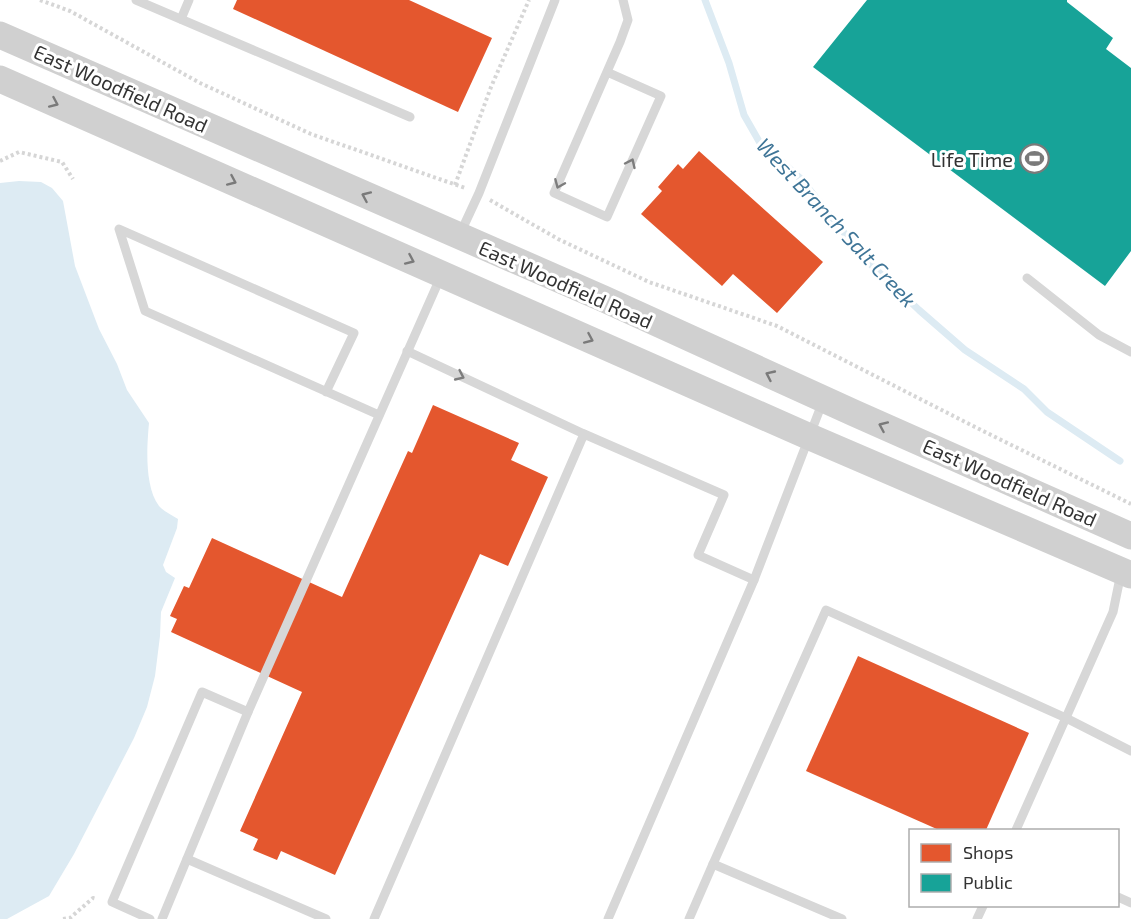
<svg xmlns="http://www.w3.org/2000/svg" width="1131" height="919" font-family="'Exo 2',sans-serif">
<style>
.water{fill:#ddebf3}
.shops{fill:#e4572e}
.public{fill:#17a398}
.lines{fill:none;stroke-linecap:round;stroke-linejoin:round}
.stream{stroke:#ddebf3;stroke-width:7}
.path{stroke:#d6d6d6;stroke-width:4;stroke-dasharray:3 3;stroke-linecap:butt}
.lane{stroke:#d7d7d7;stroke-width:9}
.secondary{stroke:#d0d0d0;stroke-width:27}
.oneway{stroke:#7a7a7a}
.oneway2{stroke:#7d7d7d}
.labels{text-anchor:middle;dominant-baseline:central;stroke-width:6;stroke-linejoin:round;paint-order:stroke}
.street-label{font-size:20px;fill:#333;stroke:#fff}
.poi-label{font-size:20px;fill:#333;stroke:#fff;text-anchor:end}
.water-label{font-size:21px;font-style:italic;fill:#3f7597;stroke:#fff}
</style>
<rect width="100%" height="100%" fill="#fff"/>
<path class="water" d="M19,181l22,1 11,6 11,13 12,65 24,63 18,35 10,26 22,33c-2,22 -5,63 10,83 4,5 13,9 19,13l-1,9 -14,37 3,7 9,6 -14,34 -1,24 -5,40 -8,31 -13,31 -60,116 -25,42 -42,23h-7v-736z"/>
<g class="shops">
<path d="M237,0h172l83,38 -34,74 -225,-103z"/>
<path d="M699,151l124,111 -46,51 -44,-39 -11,12 -81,-72 21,-23 -4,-4 20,-23 5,5z"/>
<path d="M433,405l86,38 -8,17 37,17 -40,89 -28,-12 -145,321 -54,-24 -4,9 -24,-10 5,-11 -18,-8 62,-139 -131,-60 6,-13 -7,-3 14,-30 5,2 23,-50 130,59 66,-146 4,2z"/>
<path d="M858,656l171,77 -43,97h-47l-133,-59z"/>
</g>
<path class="public" d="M867,0h200v2l46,36 -7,11 25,19v183l-26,35 -292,-219z"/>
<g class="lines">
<path class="stream" d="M705,0l24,63 15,52 16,28 41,36 65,81 53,50 46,40 59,39 23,23 73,49"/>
<g class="path">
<path d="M40,0l30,11 130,72 111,51 154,54"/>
<path d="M0,161l19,-9 43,10 11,17"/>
<path d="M455,185l36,-98 38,-87"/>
<path d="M490,200l68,39 91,43 128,44 200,102 154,76"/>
<path d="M63,919l7,-1 23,-20 4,1"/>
</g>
<g class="lane">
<path d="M136,0l274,117"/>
<path d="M181,19l8,-19"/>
<path d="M607,72l54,24 -54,121 -53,-24 66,-151 8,-22 -5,-20"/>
<path d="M460,234l19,-41 76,-193"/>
<path d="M1027,278l72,57 32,17"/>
<path d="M407,351l177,83"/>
<path d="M326,392l28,-59 -235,-104 26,82 234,104"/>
<path d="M248,712l193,-436"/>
<path d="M1016,830l97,-218 8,-39"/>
<path d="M187,859l139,60"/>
<path d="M1118,897l13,6"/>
<path d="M150,919l-38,-17 90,-210 46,20 -86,207"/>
<path d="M374,919l210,-485 140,61 -26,60 56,25"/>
<path d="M608,919l146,-339 69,-179"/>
<path d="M689,919l24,-55"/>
<path d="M842,919l-129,-55 113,-254 240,108 65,33"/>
<path d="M977,919l6,-13"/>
</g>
<g class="secondary">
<path d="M0,35l604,264 250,114 277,123"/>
<path d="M0,79l810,358 321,138"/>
</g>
</g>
<defs><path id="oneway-chevron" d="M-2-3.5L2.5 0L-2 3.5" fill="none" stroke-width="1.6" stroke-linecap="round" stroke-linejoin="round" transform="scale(1.5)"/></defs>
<g class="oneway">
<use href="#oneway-chevron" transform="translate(54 103) rotate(24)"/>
<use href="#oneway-chevron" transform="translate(232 181) rotate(24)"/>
<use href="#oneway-chevron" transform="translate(366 196) rotate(-156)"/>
<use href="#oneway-chevron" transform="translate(410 260) rotate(24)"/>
<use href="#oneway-chevron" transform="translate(589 339) rotate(24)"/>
<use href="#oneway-chevron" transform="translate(770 375) rotate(-155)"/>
<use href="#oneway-chevron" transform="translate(883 426) rotate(-156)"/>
</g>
<g class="oneway2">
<use href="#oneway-chevron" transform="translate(631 163) rotate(-65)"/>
<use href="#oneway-chevron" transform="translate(559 184) rotate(113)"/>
<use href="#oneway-chevron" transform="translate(460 376) rotate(25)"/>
</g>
<defs>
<symbol id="stadium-ring" viewBox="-11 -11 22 22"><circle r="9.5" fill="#fff" stroke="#7a7a7a" stroke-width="1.5"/><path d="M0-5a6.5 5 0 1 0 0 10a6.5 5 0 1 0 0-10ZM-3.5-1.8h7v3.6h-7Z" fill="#7a7a7a"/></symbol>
</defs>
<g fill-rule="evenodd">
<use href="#stadium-ring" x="1018" y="142" width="33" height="33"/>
</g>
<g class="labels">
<g class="street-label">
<text transform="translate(121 88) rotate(24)">East Woodfield Road</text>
<text transform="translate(566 284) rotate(24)">East Woodfield Road</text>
<text transform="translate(1010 482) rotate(24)">East Woodfield Road</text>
</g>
<g class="poi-label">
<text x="1013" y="159">Life Time</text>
</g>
<g class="water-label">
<text transform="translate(837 222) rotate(47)">West Branch Salt Creek</text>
</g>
</g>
<rect x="909" y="829" width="210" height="78" fill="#ffffff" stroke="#adadad" stroke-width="1.5"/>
<rect x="921" y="844" width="30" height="18" fill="#e4572e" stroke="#adadad" stroke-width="1.5"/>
<text x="963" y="859" font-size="18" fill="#333333">Shops</text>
<rect x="921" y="874" width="30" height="18" fill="#17a398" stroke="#adadad" stroke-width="1.5"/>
<text x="963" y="889" font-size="18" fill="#333333">Public</text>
</svg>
